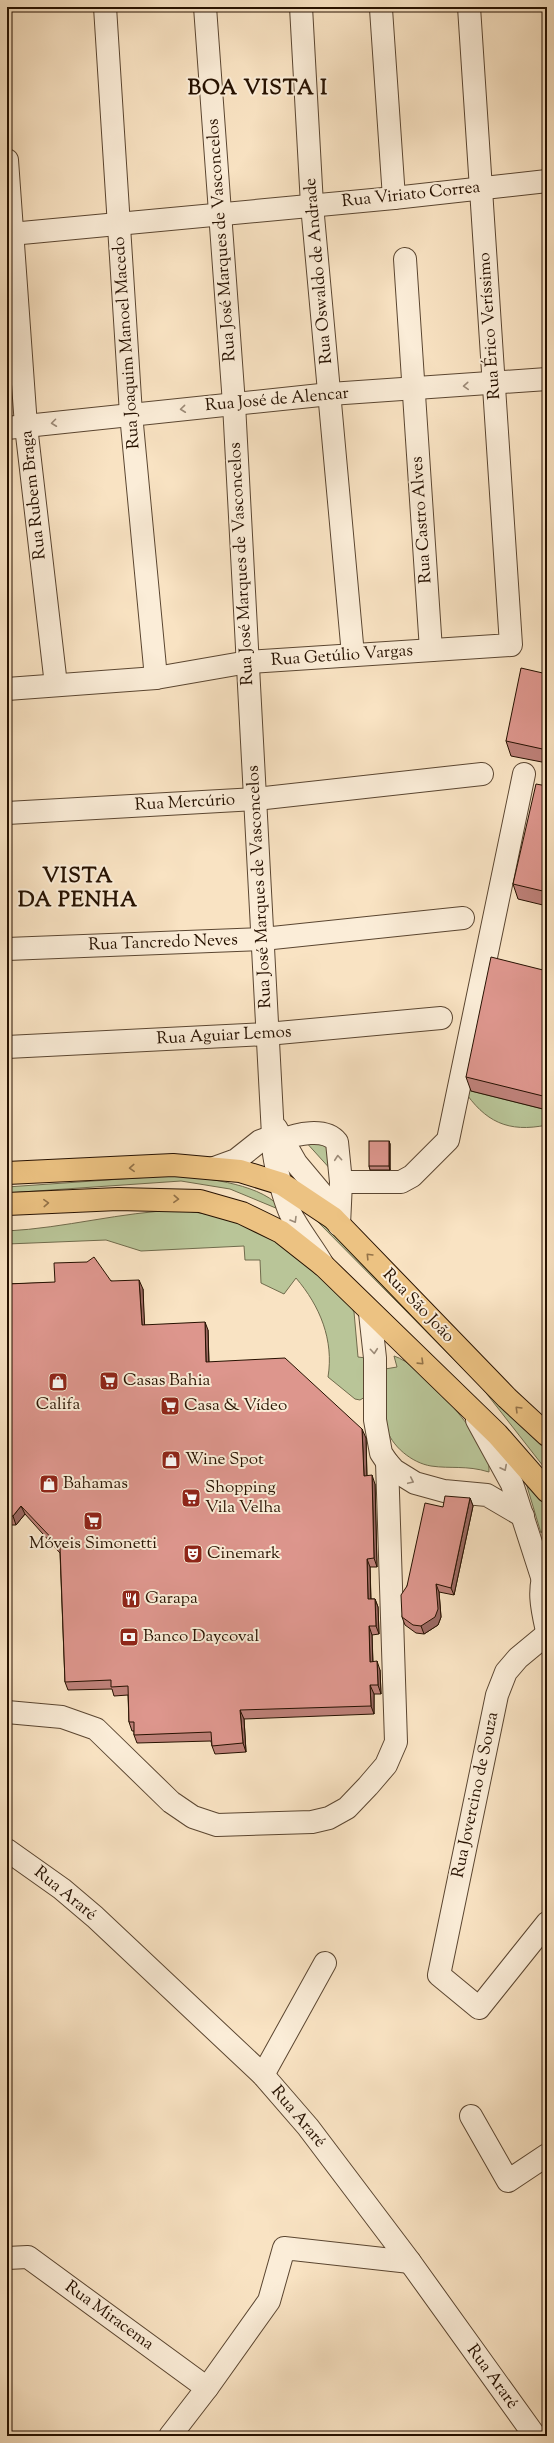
<svg xmlns="http://www.w3.org/2000/svg" width="554" height="2443" font-family="'Sorts Mill Goudy',serif">
<style>
.green{fill:#b9c598;stroke:#706b4c}
.lines{fill:none;stroke-linecap:round;stroke-linejoin:round}
.minor-casing{stroke:#5b4631;stroke-width:24}
.major-casing{stroke:#261100;stroke-width:24}
.minor{stroke:#fbedd8;stroke-width:22}
.major{stroke:#ecc282;stroke-width:22}
.wall{fill:#be8179;stroke:#261100}
.shaded-wall{fill:#9b6963;stroke:#261100}
.building{fill:#dd968d;stroke:#261100}
.oneway{stroke:#9b8a77}
.oneway2{stroke:#937248}
.labels{text-anchor:middle;dominant-baseline:central;stroke-width:4;stroke-linejoin:round;paint-order:stroke}
.street-label{font-size:17px;fill:#261100;stroke:#fbedd8}
.poi-label{font-size:17px;fill:#261100;stroke:#fbedd8;text-anchor:start}
.district-label{font-size:21px;font-weight:bold;letter-spacing:1px;fill:#261100;stroke:#fbedd8}
</style>
<rect width="100%" height="100%" fill="#f9e3c3"/>
<filter id="stains"><feTurbulence type="fractalNoise" baseFrequency=".005" numOctaves="4"/><feColorMatrix values="0 0 0 0 .2 0 0 0 0 .09 0 0 0 0 .02 0 0 0 .5 -.17"/></filter>
<radialGradient id="worn" r=".72"><stop offset=".6" stop-color="#630" stop-opacity="0"/><stop offset="1" stop-color="#630" stop-opacity=".3"/></radialGradient>
<g class="green">
<path d="M463,1089l84,21v15c-39,8 -62,-3 -84,-36z"/>
<path d="M325,1135l8,37 -29,-32z"/>
<path d="M179,1175c29,4 86,9 104,36l-53,-22 -49,-8 -174,12v-6z"/>
<path d="M179,1210c25,3 52,8 75,18 37,16 66,48 95,75l5,9 4,45 8,1 -1,39 -5,3 -5,-1 -27,-22c6,-37 -8,-71 -32,-99l-12,16 -23,-11 -1,-23h-15l-1,-14 -103,5 -35,-11 -99,4v-13c58,-3 114,-19 172,-21z"/>
<path d="M316,1220l23,12 208,213v26l-64,-82z"/>
<path d="M394,1356c27,8 82,74 93,100 2,5 2,11 2,16 -23,-7 -38,-3 -58,-6 -19,-3 -40,-20 -45,-39 -4,-15 -1,-42 -1,-58l12,-2z"/>
<path d="M529,1482c14,19 25,27 12,51l-15,-50z"/>
</g>
<g class="lines">
<defs>
<g id="minor">
<path d="M105,7l26,407 25,264"/>
<path d="M205,7l29,397 40,750c2,15 12,54 20,66 9,16 20,29 29,45"/>
<path d="M301,7l11,198 41,450"/>
<path d="M381,9l13,189"/>
<path d="M7,160l19,266 30,259"/>
<path d="M11,234l383,-36 153,-17"/>
<path d="M405,259l26,391"/>
<path d="M7,428l323,-34 217,-15"/>
<path d="M7,689l149,-11 92,-16 263,-17 -42,-638"/>
<path d="M7,813l249,-14 226,-25"/>
<path d="M7,949l256,-10 200,-21"/>
<path d="M7,1047l260,-13 174,-16"/>
<path d="M276,1128l20,35 26,31 11,24"/>
<path d="M282,1140c14,-6 43,-13 55,2l4,40 -2,43"/>
<path d="M214,1168l22,-8 24,-19 14,-5"/>
<path d="M341,1182h60l11,-6 36,-36 76,-366"/>
<path d="M370,1313l5,45v62l6,33 6,9 7,8 21,13 29,8 43,4 36,21"/>
<path d="M477,1420l35,64 30,93"/>
<path d="M547,1566c-10,22 -5,43 0,65"/>
<path d="M547,1634l-29,24 -12,14 -9,23 -58,280 40,33 68,-85"/>
<path d="M7,1712l55,5 34,12 75,73 22,15 24,8 95,-3 17,-4 18,-10 21,-22 18,-21 10,-23 -9,-280"/>
<path d="M7,1850l55,39 33,28 168,158 45,52 102,135 125,174"/>
<path d="M263,2075l62,-112"/>
<path d="M471,2116l37,65 39,-26"/>
<path d="M7,2258l21,-1 179,131"/>
<path d="M170,2436l37,-48 62,-87 15,-53 126,14"/>
</g>
<g id="major">
<path d="M7,1173l166,-8 67,6 42,13 51,34 174,180 40,37"/>
<path d="M7,1204l111,-5 82,2 42,12 39,19 43,34 173,168 50,57"/>
</g>
</defs>
<use href="#minor" class="minor-casing"/>
<use href="#major" class="major-casing"/>
<use href="#minor" class="minor"/>
<use href="#major" class="major"/>
</g>
<g class="wall">
<path d="M547,674v89l-36,-7 -5,-15z"/>
<path d="M547,786v120l-29,-7 -5,-15z"/>
<path d="M547,971v139l-76,-19 -5,-14z"/>
<path d="M389,1141l1,3v26h-20l-1,-4z"/>
<path d="M111,1281l32,8 1,36 64,5 1,32 157,76 1,38 8,8 2,83h-7l1,32h4l3,8 1,27 -7,1 1,27 7,8 1,24h-7v20l-130,5 2,33 -31,2 -3,-8 -1,-5 -74,2 -3,-8v-4h-2l-3,-9 -1,-27 -14,1 -2,-7 -44,1 -3,-8 -5,-129 -35,-39 -9,11h-9v-241z"/>
<path d="M470,1498l3,8 -19,89 -15,-3 2,25 -3,8 -14,9 -8,-1 -11,-8 -3,-8 5,-31 36,-79z"/>
</g>
<g class="shaded-wall">
<path d="M389,1141l1,3v26l-1,-4z"/>
<path d="M139,1280l4,9 2,45 -3,-9z"/>
<path d="M205,1322l3,8 1,41 -3,-9z"/>
<path d="M362,1429l4,9 1,46 -3,-8z"/>
<path d="M372,1475l3,9 2,83 -3,-9z"/>
<path d="M470,1498l3,8 -19,89 -3,-7z"/>
<path d="M21,1506l4,8 -9,11 -3,-9z"/>
<path d="M367,1559l3,8 1,41 -3,-9z"/>
<path d="M436,1584l3,8 2,25 -3,8 -14,9 -3,-8z"/>
<path d="M375,1599l3,8 1,27 -3,-8z"/>
<path d="M369,1626l3,9 1,35 -3,-8z"/>
<path d="M377,1661l3,9 1,24 -3,-9z"/>
<path d="M370,1685l4,9v20l-3,-8z"/>
<path d="M240,1710l4,9 2,33 -3,-9z"/>
</g>
<g class="building">
<path d="M521,668l26,6v76l-41,-9z"/>
<path d="M536,784l11,2v106l-34,-8z"/>
<path d="M491,957l56,14v126l-81,-20z"/>
<rect x="369" y="1141" width="20" height="25"/>
<path d="M94,1257l17,24 28,-1 3,45 63,-3 1,40 79,-4 77,71 2,47 8,-1 2,83 -7,1 1,40h7l1,27h-7l1,36 7,-1 1,24h-8l1,21 -131,4 3,33 -31,3 -1,-14 -77,3v-13h-5l-1,-36 -17,1v-7l-46,2 -5,-135 -39,-41 -8,10h-6v-232l48,-2 -1,-19 33,-1z"/>
<path d="M445,1496l25,2 -19,90 -15,-4 2,25 -3,8 -14,9 -8,-1 -11,-8 -1,-22 6,-9 18,-83 18,4z"/>
</g>
<defs><path id="oneway-chevron" d="M-2-3.5L2.5 0L-2 3.5" fill="none" stroke-width="1.6" stroke-linecap="round" stroke-linejoin="round"/></defs>
<g class="oneway">
<use href="#oneway-chevron" transform="translate(466 386) rotate(176)"/>
<use href="#oneway-chevron" transform="translate(183 409) rotate(174)"/>
<use href="#oneway-chevron" transform="translate(54 423) rotate(173)"/>
<use href="#oneway-chevron" transform="translate(338 1158) rotate(-95)"/>
<use href="#oneway-chevron" transform="translate(294 1220) rotate(59)"/>
<use href="#oneway-chevron" transform="translate(374 1351) rotate(85)"/>
<use href="#oneway-chevron" transform="translate(504 1468) rotate(63)"/>
<use href="#oneway-chevron" transform="translate(411 1481) rotate(25)"/>
</g>
<g class="oneway2">
<use href="#oneway-chevron" transform="translate(132 1168) rotate(177)"/>
<use href="#oneway-chevron" transform="translate(176 1199) rotate(3)"/>
<use href="#oneway-chevron" transform="translate(46 1203) rotate(-3)"/>
<use href="#oneway-chevron" transform="translate(369 1256) rotate(-134)"/>
<use href="#oneway-chevron" transform="translate(421 1362) rotate(44)"/>
<use href="#oneway-chevron" transform="translate(518 1409) rotate(-135)"/>
</g>
<defs>
<symbol id="supermarket-square" viewBox="-11 -11 22 22"><rect x="-9" y="-9" width="18" height="18" rx="4" fill="#8f2418" stroke="#fbedd8"/><path d="M-6-5.5h2.5l.6 2H6L4.5 2H-2.5L-4.4-4H-6ZM-1.5 3.2a1.3 1.3 0 1 0 .1 0ZM3 3.2a1.3 1.3 0 1 0 .1 0Z" fill="#fff"/></symbol>
<symbol id="shop-square" viewBox="-11 -11 22 22"><rect x="-9" y="-9" width="18" height="18" rx="4" fill="#8f2418" stroke="#fbedd8"/><path d="M-5-2.5h2.3a2.7 3.5 0 0 1 5.4 0H5L5.5 6h-11ZM-1.5-2.5h3a1.5 2.3 0 0 0-3 0Z" fill="#fff"/></symbol>
<symbol id="theatre-square" viewBox="-11 -11 22 22"><rect x="-9" y="-9" width="18" height="18" rx="4" fill="#8f2418" stroke="#fbedd8"/><path d="M-5-5.5Q0-4 5-5.5V0Q5 5 0 6Q-5 5-5 0ZM-3.3-2.5H-1v1.5H-3.3ZM1-2.5H3.3v1.5H1ZM-2.8 1Q0 5.5 2.8 1Z" fill="#fff"/></symbol>
<symbol id="restaurant-square" viewBox="-11 -11 22 22"><rect x="-9" y="-9" width="18" height="18" rx="4" fill="#8f2418" stroke="#fbedd8"/><path d="M-5-6h1v4h1v-4h1v4h1v-4h1v5L-1.5 .5V6h-2V.5L-5-1ZM5-6V6H3V1.5H1.5Q1.5-4 5-6Z" fill="#fff"/></symbol>
<symbol id="bank-square" viewBox="-11 -11 22 22"><rect x="-9" y="-9" width="18" height="18" rx="4" fill="#8f2418" stroke="#fbedd8"/><path d="M-6-4H6V4H-6ZM0-2.3a2.3 2.3 0 1 0 0 4.6a2.3 2.3 0 1 0 0-4.6Z" fill="#fff"/></symbol>
</defs>
<g fill-rule="evenodd">
<use href="#supermarket-square" x="98" y="1370" width="22" height="22"/>
<use href="#shop-square" x="47" y="1371" width="22" height="22"/>
<use href="#supermarket-square" x="159" y="1395" width="22" height="22"/>
<use href="#shop-square" x="160" y="1449" width="22" height="22"/>
<use href="#shop-square" x="38" y="1473" width="22" height="22"/>
<use href="#supermarket-square" x="180" y="1487" width="22" height="22"/>
<use href="#supermarket-square" x="82" y="1510" width="22" height="22"/>
<use href="#theatre-square" x="182" y="1543" width="22" height="22"/>
<use href="#restaurant-square" x="120" y="1588" width="22" height="22"/>
<use href="#bank-square" x="118" y="1626" width="22" height="22"/>
</g>
<g class="labels">
<g class="street-label">
<text transform="translate(411 195) rotate(-6)">Rua Viriato Correa</text>
<text transform="translate(222 240) rotate(-94)">Rua José Marques de Vasconcelos</text>
<text transform="translate(319 271) rotate(-95)">Rua Oswaldo de Andrade</text>
<text transform="translate(490 326) rotate(-94)">Rua Érico Veríssimo</text>
<text transform="translate(127 343) rotate(-94)">Rua Joaquim Manoel Macedo</text>
<text transform="translate(277 400) rotate(-5)">Rua José de Alencar</text>
<text transform="translate(34 495) rotate(-96)">Rua Rubem Braga</text>
<text transform="translate(422 520) rotate(-94)">Rua Castro Alves</text>
<text transform="translate(242 564) rotate(-93)">Rua José Marques de Vasconcelos</text>
<text transform="translate(342 656) rotate(-4)">Rua Getúlio Vargas</text>
<text transform="translate(185 803) rotate(-3)">Rua Mercúrio</text>
<text transform="translate(260 887) rotate(-93)">Rua José Marques de Vasconcelos</text>
<text transform="translate(163 943) rotate(-2)">Rua Tancredo Neves</text>
<text transform="translate(224 1036) rotate(-3)">Rua Aguiar Lemos</text>
<text transform="translate(418 1306) rotate(46)">Rua São João</text>
<text transform="translate(476 1795) rotate(-78)">Rua Jovercino de Souza</text>
<text transform="translate(65 1894) rotate(39)">Rua Araré</text>
<text transform="translate(298 2117) rotate(50)">Rua Araré</text>
<text transform="translate(109 2316) rotate(36)">Rua Miracema</text>
<text transform="translate(492 2377) rotate(54)">Rua Araré</text>
</g>
<g class="poi-label">
<text x="123" y="1381">Casas Bahia</text>
<text x="58" y="1405" text-anchor="middle">Califa</text>
<text x="184" y="1406">Casa &amp; Vídeo</text>
<text x="185" y="1460">Wine Spot</text>
<text x="63" y="1484">Bahamas</text>
<text x="205" y="1488">Shopping<tspan x="205" dy="20">Vila Velha</tspan></text>
<text x="93" y="1544" text-anchor="middle">Móveis Simonetti</text>
<text x="207" y="1554">Cinemark</text>
<text x="145" y="1599">Garapa</text>
<text x="143" y="1637">Banco Daycoval</text>
</g>
<g class="district-label">
<text x="258" y="89">BOA VISTA I</text>
<text x="78" y="877">VISTA<tspan x="78" dy="24">DA PENHA</tspan></text>
</g>
</g>
<rect width="554" height="2443" fill="none" stroke="#f9e3c3" stroke-width="24"/>
<rect x="8" y="8" width="538" height="2427" fill="none" stroke="#261100" stroke-width="2"/>
<rect x="12" y="12" width="530" height="2419" fill="none" stroke="#261100"/>
<rect width="100%" height="100%" filter="url(#stains)"/>
<rect width="100%" height="100%" fill="url(#worn)"/>
</svg>
